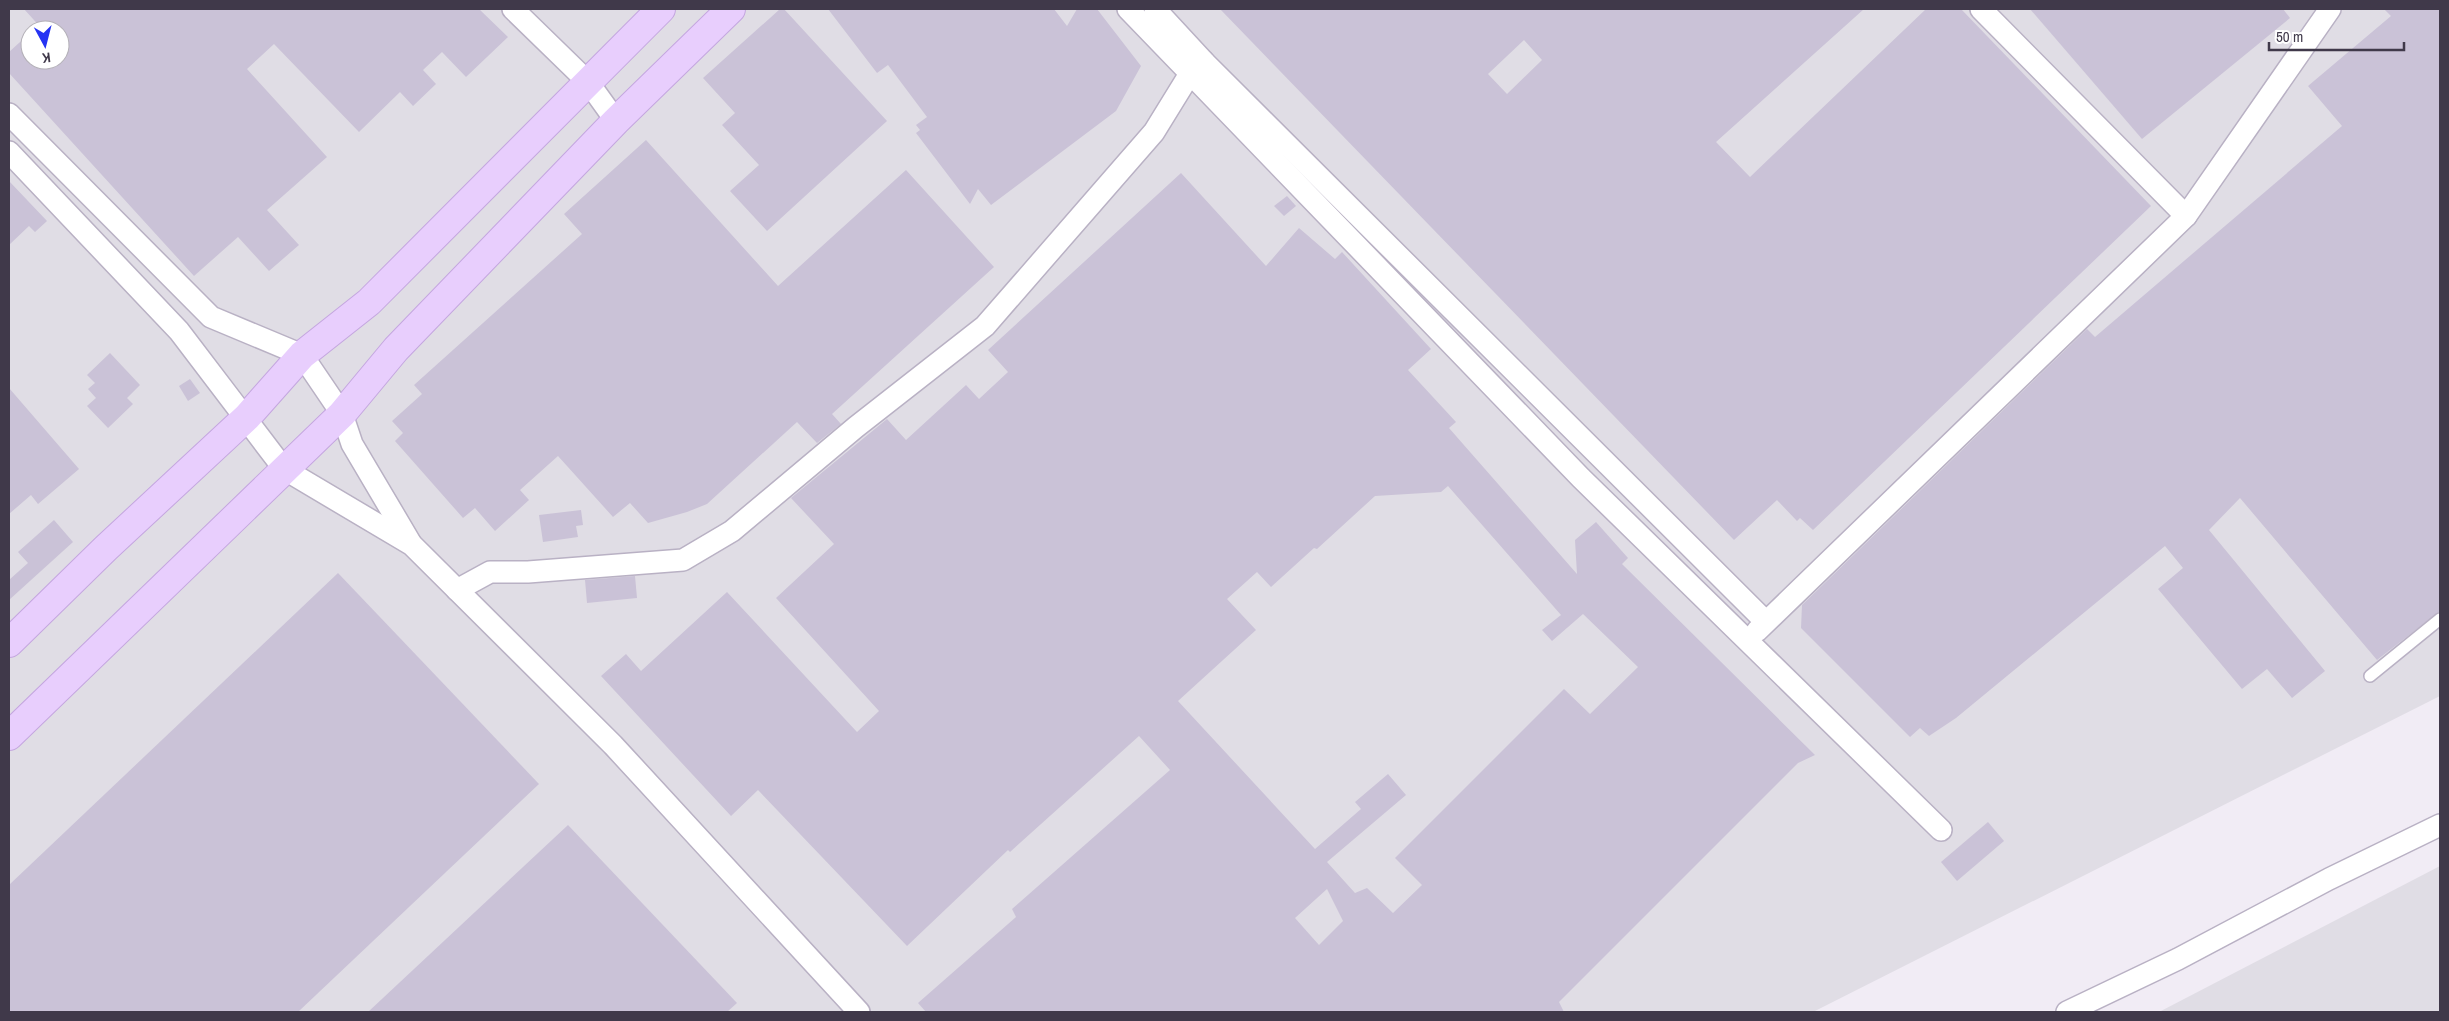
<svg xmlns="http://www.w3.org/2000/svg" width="2449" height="1021" font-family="'Archivo Narrow',sans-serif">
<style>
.industrial{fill:#e0dde5;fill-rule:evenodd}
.building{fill:#cac2d7;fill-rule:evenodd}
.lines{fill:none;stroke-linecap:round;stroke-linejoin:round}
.lane-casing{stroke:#b9b1c4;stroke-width:14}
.street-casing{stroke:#b9b1c4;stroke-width:24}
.secondary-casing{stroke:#c4a6df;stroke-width:30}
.lane{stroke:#fff;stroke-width:11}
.street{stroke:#fff;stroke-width:21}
.secondary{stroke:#e8cefd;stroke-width:28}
</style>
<rect width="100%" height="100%" fill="#f1ecf5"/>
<g class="industrial">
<path d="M9,9h2431v687l-627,316h-1804zM30,30h30v30h-30z"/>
<path d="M2440,866v146h-281z"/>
</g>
<g class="building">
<path d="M24,9h455l29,28 -42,40 -24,-25 -19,18 13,14 -23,22 -13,-14 -41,40 -85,-88 -27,25 80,88 -60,53 32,35 -30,26 -31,-34 -44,39 -185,-203v-21l21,-19v27h30v-30h-17z"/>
<path d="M780,9h4l103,112 -120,110 -37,-40 29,-26 -37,-40 13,-12 -32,-35z"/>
<path d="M828,9h226l13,17 10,-17h20l44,57 -25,45 -125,94 -13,-16 -8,15 -54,-71 4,-3 -4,-5 11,-8 -39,-52 -11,8z"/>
<path d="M1220,9h644l-148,133 34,35 176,-168h35l190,197 -338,324 -13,-12 -3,3 -20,-21 -43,40zM1524,40l18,20 -35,34 -19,-20z"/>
<path d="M2030,9h253l7,9 -148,121z"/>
<path d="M2384,9h56v602l-63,49 -137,-162 -31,32 116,141 -33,27 -25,-29 -25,20 -84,-100 25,-21 -18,-22 -209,172 -27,18 -9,-8 -10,9 -109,-109 1,-23 285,-276 8,8 247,-211 -34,-40 83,-70z"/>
<path d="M646,140l132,146 128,-116 88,97 -162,147 9,10 -24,19 -20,-21 -90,82 -20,8 -39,11 -18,-20 -17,14 -55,-61 -38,34 9,10 -34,31 -20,-23 -12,10 -68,-77 8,-8 -11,-12 30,-27 -8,-9 168,-151 -18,-20z"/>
<path d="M1181,173l85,93 33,-38 36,31 7,-7 89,97 -23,21 48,52 -7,6 128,146 -2,-34 21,-18 32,36 -6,6 193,191 -17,8 -239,239 5,10h-638l-8,-9 98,-86 -4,-8 158,-139 -31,-34 -129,116 -2,-2 -101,96 -149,-156 -27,26 -130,-140 25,-22 15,17 86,-79 130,140 22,-21 -103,-113 58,-54 -43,-46 96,-79 19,21 60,-55 13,14 29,-27 -20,-22zM1448,486l113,129 -19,15 10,11 31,-27 55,53 -48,47 -26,-25 -169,169 27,27 -29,28 -26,-25 -12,5 -28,-31 79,-67 -18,-21 -33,28 6,7 -46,40 -137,-148 78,-71 -29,-31 30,-27 14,15 43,-39 3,1 58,-53 66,-4zM1327,889l16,32 -24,24 -24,-27z"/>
<path d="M9,181l38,40 -12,11 -6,-6 -20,19z"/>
<path d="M1287,196l9,10 -12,10 -10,-10z"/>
<path d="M110,353l30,32 -13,13 6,6 -25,24 -21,-22 9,-8 -8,-9 7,-6 -8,-8z"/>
<path d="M190,379l10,14 -12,8 -9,-15z"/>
<path d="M9,388l70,81 -41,35 -7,-9 -22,19z"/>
<path d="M581,510l2,15 -7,1 2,11 -35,5 -4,-27z"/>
<path d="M54,520l19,22 -64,58v-20l19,-17 -10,-11z"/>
<path d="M338,573l201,211 -241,228h-289v-127z"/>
<path d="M635,576l2,22 -50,5 -2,-23z"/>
<path d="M1988,822l16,19 -47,40 -16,-19z"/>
<path d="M568,825l169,178 -10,9h-359z"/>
</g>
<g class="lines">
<defs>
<path id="lane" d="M2370,676l70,-57"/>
<g id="street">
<path d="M513,9l75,73 28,39"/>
<path d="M1128,9l453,469 360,352"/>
<path d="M1155,9l49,53 561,559"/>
<path d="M1981,9l205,207"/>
<path d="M9,114l202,203 91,38 40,59 10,30 58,98"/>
<path d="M9,152l170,179 105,138 128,76 201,200 246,267"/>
<path d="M457,590l33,-18h38l155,-12 49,-29 124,-104 129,-101 169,-194 37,-60 13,-10"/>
<path d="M1757,631l429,-415 144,-207"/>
<path d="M2067,1012l111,-53 151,-80 111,-54"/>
</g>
<g id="secondary">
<path d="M9,643l97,-95 141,-131 55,-62 67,-53 292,-293"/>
<path d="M9,736l333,-322 54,-65 220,-228 115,-112"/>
</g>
</defs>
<use href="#lane" class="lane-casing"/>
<use href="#street" class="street-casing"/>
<use href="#secondary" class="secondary-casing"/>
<use href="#lane" class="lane"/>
<use href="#street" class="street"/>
<use href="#secondary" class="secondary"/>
</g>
<rect width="2449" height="1021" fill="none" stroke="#40394a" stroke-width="20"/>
<g transform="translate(45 45) rotate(173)"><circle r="24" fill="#ffffff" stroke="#b3b0b7"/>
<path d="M0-4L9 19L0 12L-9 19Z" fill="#2633f3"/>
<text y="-8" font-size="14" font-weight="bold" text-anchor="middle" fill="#40394a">K</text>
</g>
<path d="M2269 42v8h135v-8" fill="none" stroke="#40394a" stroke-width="2.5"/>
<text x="2276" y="42" font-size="15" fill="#40394a" stroke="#ffffff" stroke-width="4" paint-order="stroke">50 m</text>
</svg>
